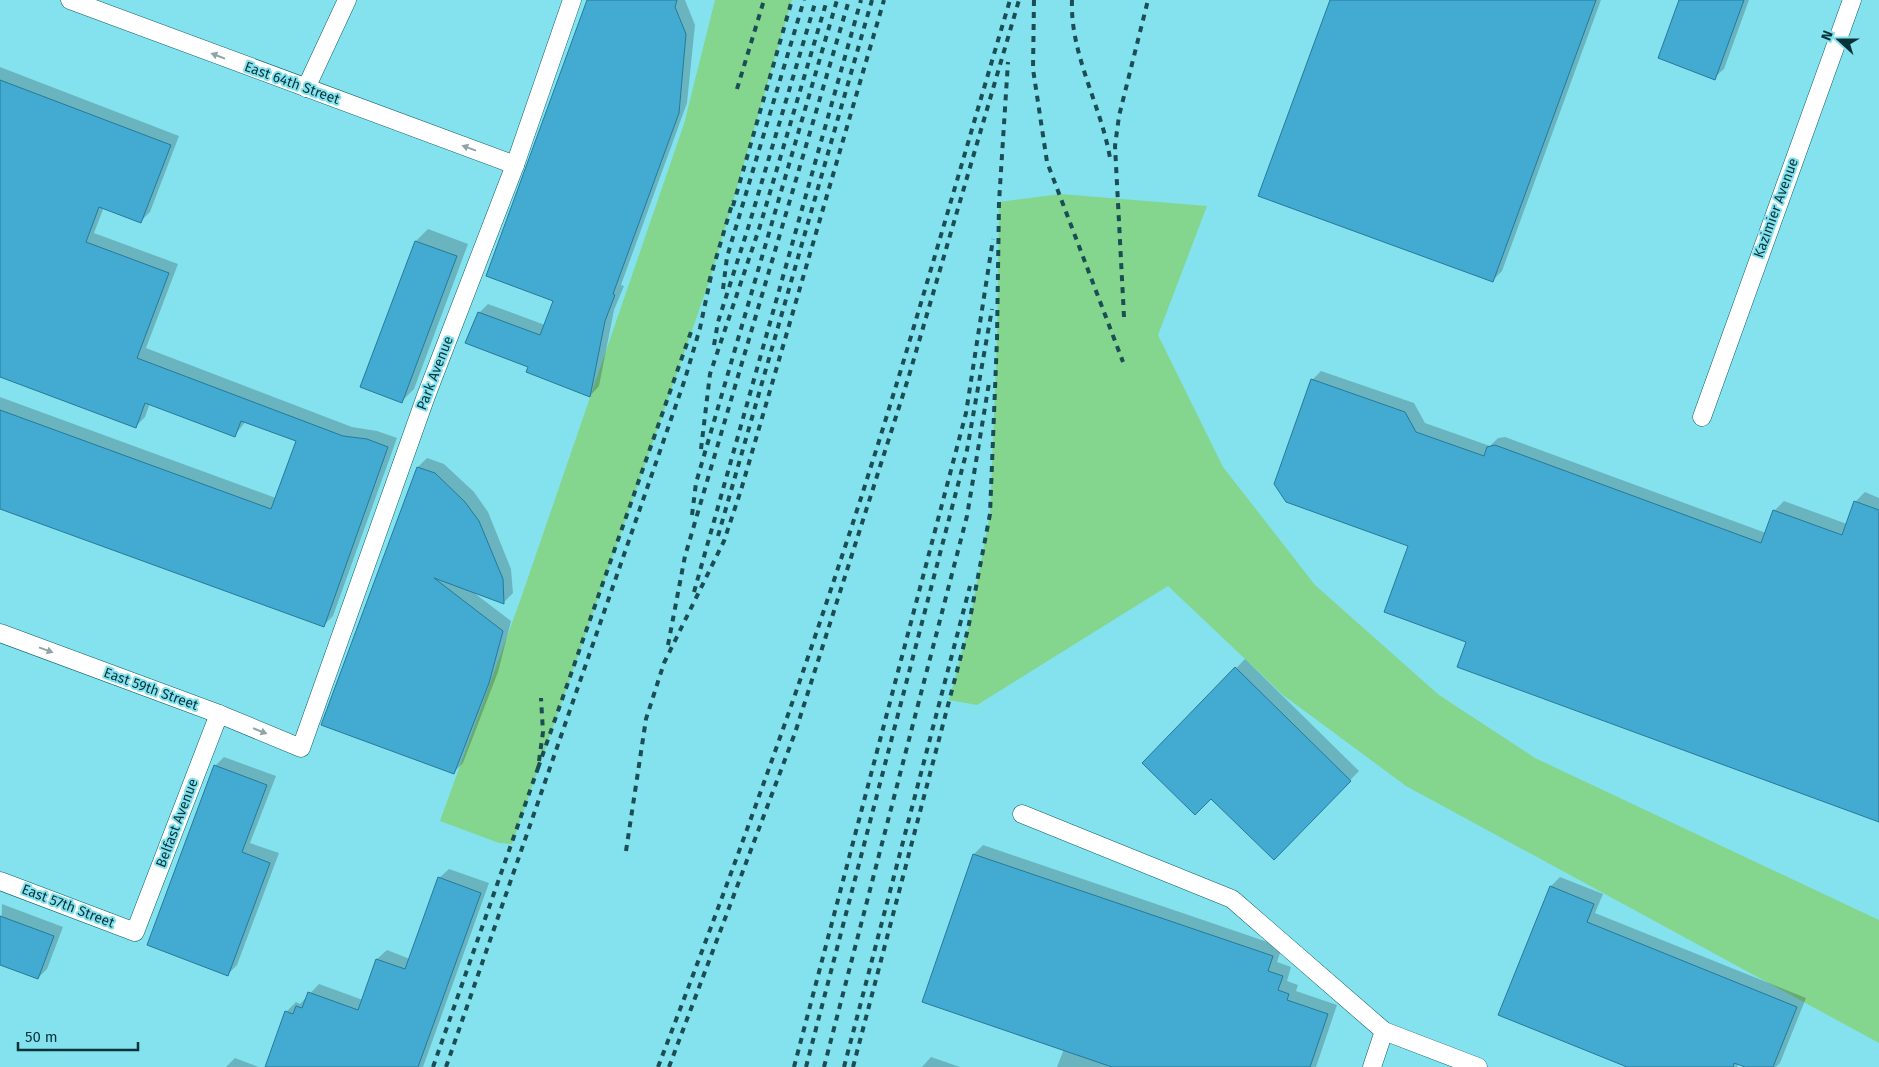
<svg xmlns="http://www.w3.org/2000/svg" width="1879" height="1067" font-family="'Fira Sans',sans-serif">
<style>
.green{fill:#84d58e}
.shadow{fill:#0003}
.building{fill:#43aad2;stroke:#267a99}
.lines{fill:none;stroke-linecap:round;stroke-linejoin:round}
.minor-casing{stroke:#0d5f69;stroke-width:19}
.minor{stroke:#fff;stroke-width:18}
.rail{stroke:#1b4e54;stroke-width:4;stroke-dasharray:6 6;stroke-linecap:butt}
.oneway{fill:#90a3a5}
.labels{text-anchor:middle;dominant-baseline:central;stroke-width:4;stroke-linejoin:round;paint-order:stroke}
.street-label{font-size:14px;fill:#083338;stroke:#84e2ef}
</style>
<rect width="100%" height="100%" fill="#84e2ef"/>
<g class="green">
<path d="M715,0h77l-81,276 -199,568 -13,-1 -59,-22 80,-220 164,-477z"/>
<path d="M1061,194l146,12 -49,129 65,132 92,118 124,110 96,63 344,162v123l-473,-257 -123,-91 -115,-109 -191,119 -28,-5 19,-71 22,-115 7,-175 2,-137z"/>
</g>
<g class="shadow">
<path d="M588,0h97l10,25 -8,78 -66,182 3,1 -10,24 -15,76 -9,10 -60,-30 -51,-53 9,-9 57,21 10,-25z"/>
<path d="M1331,0h270l-99,271 -9,9z"/>
<path d="M1680,0h69l-25,69 -10,9z"/>
<path d="M0,67l179,69 -29,76 -9,9 -37,-14 -10,26 84,31 -32,84 206,79 25,4 20,7 -64,178 -10,10 -323,-119v-110l276,101 22,-57 -52,-20 -11,14 -85,-32 -5,14 -10,10 -135,-51z"/>
<path d="M428,229l40,15 -54,145 -12,12 14,-160z"/>
<path d="M1321,371l93,32 11,20 65,23 8,-8 7,-1 261,96 8,-22 10,-10 63,23 8,-22 10,-10 14,6v322l-411,-179 -156,-261z"/>
<path d="M427,458l17,6 30,28 14,20 23,57 2,24 -9,9 -31,-10 38,29 -13,51 -35,91 -9,9 -36,-305z"/>
<path d="M1245,659l114,112 -85,88 -63,-62 -67,-34z"/>
<path d="M224,757l52,19 -26,67 29,10 -42,112 -9,9 -13,-208z"/>
<path d="M983,845l299,102 -5,15 14,5 -4,14 11,4 -2,6 41,14 -21,62h-259l7,-18 -90,-195z"/>
<path d="M449,869l40,14 -66,184h-157l20,-55 10,-10 4,2 19,-20 44,16 14,-41 10,-9 23,9 29,-81z"/>
<path d="M1560,877l43,17 -8,19 211,85 -26,65 -4,4h-28l-9,-4 -2,4h-106l-80,-181z"/>
<path d="M2,904l61,23 -16,42 -9,9 -38,-14z"/>
<path d="M931,1057l29,10h-38z"/>
<path d="M235,1058l24,9h-33z"/>
</g>
<g class="building">
<path d="M587,0h90l-2,7 11,27 -7,79 -66,181 2,1 -10,26 -15,76 -64,-25 2,-5 -63,-24 13,-31 62,23 13,-34 -67,-25z"/>
<path d="M1330,0h266l-103,282 -235,-86z"/>
<path d="M1679,0h65l-29,80 -57,-22z"/>
<path d="M0,80l171,65 -30,78 -42,-16 -13,35 83,31 -32,85 206,78 24,3 21,8 -64,180 -324,-118v-99l271,99 25,-68 -55,-20 -6,16 -90,-34 -9,25 -136,-51z"/>
<path d="M415,241l42,15 -55,147 -42,-16z"/>
<path d="M1311,379l94,33 11,20 68,24 3,-9 8,-2 266,98 12,-33 69,25 12,-34 25,9v312l-422,-155 9,-25 -82,-30 24,-66 -122,-44 -12,-18z"/>
<path d="M417,467l18,6 30,29 14,19 24,58 1,25 -70,-26 69,53 -14,52 -35,91 -133,-49z"/>
<path d="M1235,667l116,114 -77,79 -63,-61 -16,16 -53,-52z"/>
<path d="M214,765l53,20 -25,67 28,11 -42,113 -81,-31z"/>
<path d="M973,854l300,102 -5,15 15,5 -5,14 11,4 -2,6 41,14 -18,53h-198l-190,-65z"/>
<path d="M438,877l43,16 -63,174h-153l20,-56 8,3 3,-8 6,2 6,-16 50,18 18,-51 29,10z"/>
<path d="M1550,886l44,18 -7,18 210,85 -24,60h-28l-11,-4 -1,4h-106l-129,-52z"/>
<path d="M0,916l54,20 -16,43 -38,-14z"/>
</g>
<g class="lines">
<defs>
<g id="minor">
<path d="M70,0l445,165"/>
<path d="M306,88l41,-88"/>
<path d="M1702,417l150,-417"/>
<path d="M0,633l219,81 82,34 125,-352 89,-231 57,-165"/>
<path d="M1022,814l210,85 152,132 -12,36"/>
<path d="M0,881l135,51 84,-218"/>
<path d="M1384,1031l94,36"/>
</g>
</defs>
<use href="#minor" class="minor-casing"/>
<use href="#minor" class="minor"/>
<g class="rail">
<path d="M1034,0l-1,69 14,93 76,200"/>
<path d="M1072,0c-2,55 29,105 38,158"/>
<path d="M737,89l27,-89"/>
<path d="M733,206l59,-206"/>
<path d="M709,282l24,-81"/>
<path d="M723,289l4,-32 77,-257"/>
<path d="M1124,317l-9,-171 4,-30 29,-116"/>
<path d="M714,345l4,-23 31,-97 67,-225"/>
<path d="M701,449l9,-75 50,-148 67,-226"/>
<path d="M692,515l4,-32 141,-483"/>
<path d="M718,536l154,-536"/>
<path d="M694,592l167,-592"/>
<path d="M668,645l17,-89 164,-556"/>
<path d="M538,768l154,-439"/>
<path d="M626,851l20,-132 18,-56 60,-122 17,-51 143,-490"/>
<path d="M433,1067l105,-299 5,-36 -2,-34"/>
<path d="M446,1067l239,-688 15,-51 11,-52"/>
<path d="M658,1067c64,-167 126,-335 182,-505 62,-186 114,-374 170,-562"/>
<path d="M669,1067l126,-334 113,-354 111,-379"/>
<path d="M794,1067l172,-654 27,-174"/>
<path d="M806,1067l161,-617 25,-141"/>
<path d="M824,1067l143,-551 22,-133"/>
<path d="M844,1067l126,-481"/>
<path d="M853,1067l115,-438 22,-115 7,-175 2,-137 9,-140"/>
</g>
</g>
<defs><path id="oneway-solid" d="M-6-.8H1V-3.2L6.5 0L1 3.2V.8H-6Z" transform="scale(1.25)"/></defs>
<g class="oneway">
<use href="#oneway-solid" transform="translate(218 56) rotate(-159)"/>
<use href="#oneway-solid" transform="translate(469 148) rotate(-160)"/>
<use href="#oneway-solid" transform="translate(46 650) rotate(20)"/>
<use href="#oneway-solid" transform="translate(260 731) rotate(22)"/>
</g>
<g class="labels">
<g class="street-label">
<text transform="translate(292 83) rotate(20)">East 64th Street</text>
<text transform="translate(1776 208) rotate(-70)">Kazimier Avenue</text>
<text transform="translate(435 373) rotate(-69)">Park Avenue</text>
<text transform="translate(151 689) rotate(20)">East 59th Street</text>
<text transform="translate(177 823) rotate(-69)">Belfast Avenue</text>
<text transform="translate(68 906) rotate(21)">East 57th Street</text>
</g>
</g>
<g transform="translate(1839 40) rotate(291)" stroke="#84e2ef" stroke-width="4" paint-order="stroke">
<path d="M0-4L9 19L0 12L-9 19Z" fill="#083338"/>
<text y="-8" font-size="14" font-weight="bold" text-anchor="middle" fill="#083338">N</text>
</g>
<path d="M18 1042v8h120v-8" fill="none" stroke="#083338" stroke-width="2.5"/>
<text x="25" y="1042" font-size="15" fill="#083338" stroke="#84e2ef" stroke-width="4" paint-order="stroke">50 m</text>
</svg>
